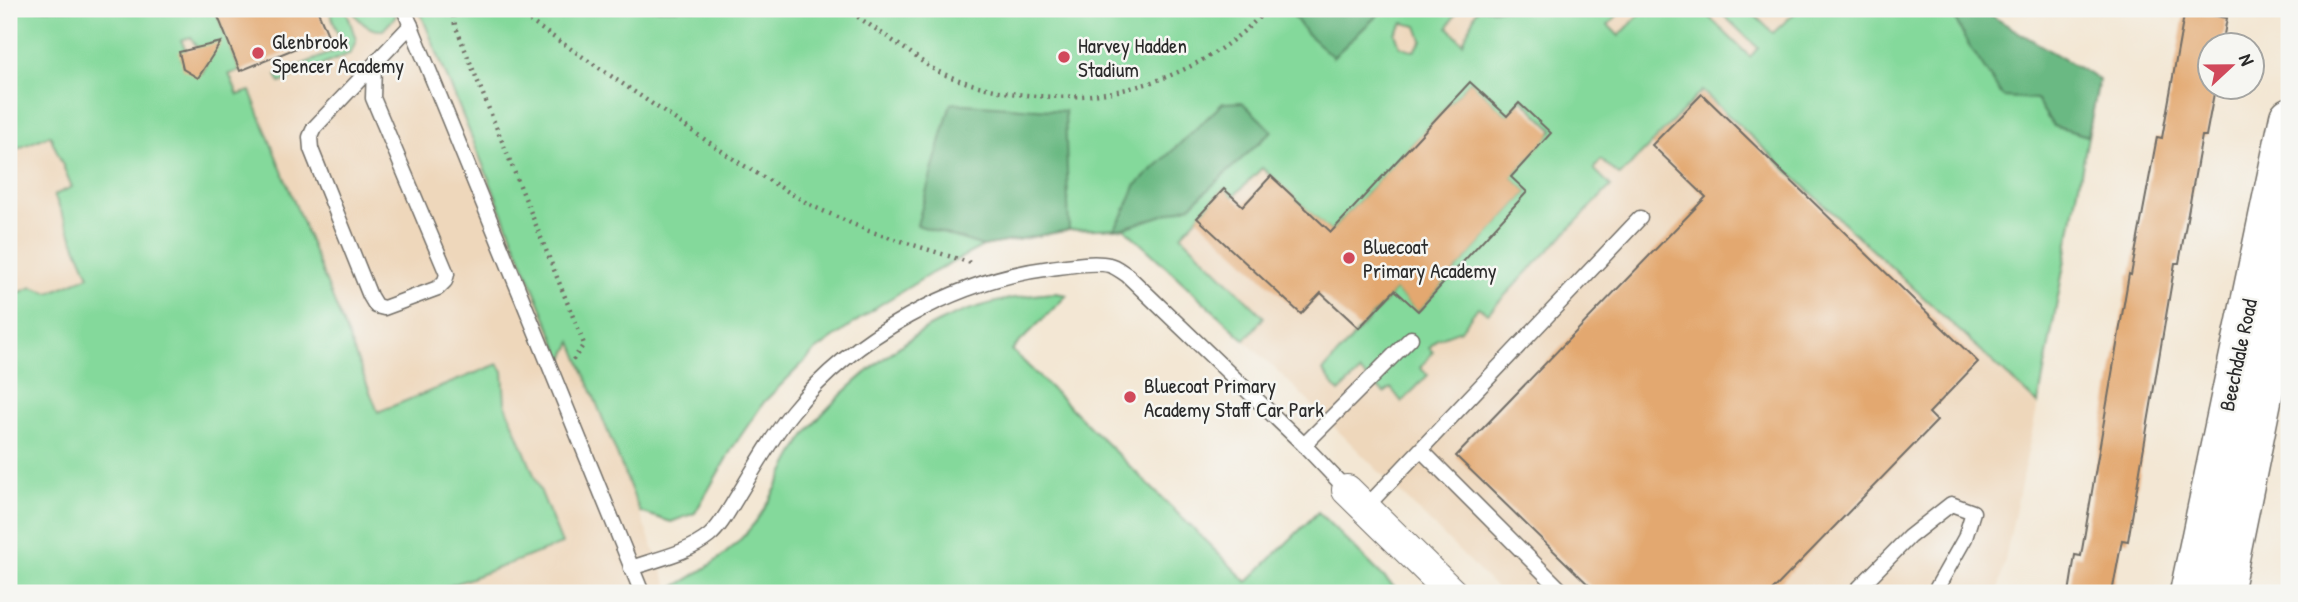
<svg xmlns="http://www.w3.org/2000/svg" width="2298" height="602" font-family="'Patrick Hand',sans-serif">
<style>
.built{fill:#eed7bb}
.green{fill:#84d99b;stroke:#588263;stroke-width:2;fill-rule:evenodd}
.forest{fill:#6bb983;stroke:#4b7257;stroke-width:2}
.building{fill:#e3a870}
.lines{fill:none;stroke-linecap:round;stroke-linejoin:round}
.lane-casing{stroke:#716d66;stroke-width:17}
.street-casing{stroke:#716d66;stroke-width:32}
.secondary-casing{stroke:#716d66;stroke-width:41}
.path{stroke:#716d66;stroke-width:4.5;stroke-dasharray:2 5;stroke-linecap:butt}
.lane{stroke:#fff;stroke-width:14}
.street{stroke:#fff;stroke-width:30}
.secondary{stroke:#fff;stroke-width:38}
.poi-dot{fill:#d1495b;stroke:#f6f6f2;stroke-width:2.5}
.labels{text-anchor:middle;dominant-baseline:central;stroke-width:5;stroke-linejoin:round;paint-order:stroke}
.poi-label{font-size:21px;fill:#2b2b2b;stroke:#f6f6f2;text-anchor:start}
.street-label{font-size:21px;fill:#2b2b2b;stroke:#f6f6f2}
</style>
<rect width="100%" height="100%" fill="#f6f6f2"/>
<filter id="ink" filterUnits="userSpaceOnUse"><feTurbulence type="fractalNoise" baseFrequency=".0143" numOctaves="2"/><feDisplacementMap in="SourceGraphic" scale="14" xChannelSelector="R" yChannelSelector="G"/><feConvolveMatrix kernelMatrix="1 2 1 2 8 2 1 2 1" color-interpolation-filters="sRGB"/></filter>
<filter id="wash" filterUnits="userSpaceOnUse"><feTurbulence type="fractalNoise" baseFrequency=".00686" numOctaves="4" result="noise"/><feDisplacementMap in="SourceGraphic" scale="28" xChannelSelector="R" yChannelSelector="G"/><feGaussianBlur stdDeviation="1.57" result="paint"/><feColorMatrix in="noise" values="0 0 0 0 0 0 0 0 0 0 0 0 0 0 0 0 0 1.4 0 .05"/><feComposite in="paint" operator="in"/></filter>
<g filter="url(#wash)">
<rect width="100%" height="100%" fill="#f3e7d4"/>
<g class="built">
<path d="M9,9h431l231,584h-662z"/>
<path d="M1329,9h651l119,71 -61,324 -40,189h-497l-216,-215 -161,-150z"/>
</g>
<g class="green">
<path d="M9,9h206l25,62 -11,3 9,21 12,-4 128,321 120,-48 5,7 2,32 57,141 -131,49h-422v-296l23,-10 17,6 40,-17 -35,-81 18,-8 -22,-52 -41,17zM191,37l6,11 9,6 1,10 -5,9 -10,1 -11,-15 5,-9 -5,-10z"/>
<path d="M329,9h17l10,31 -5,13 -71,30 -4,-8 67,-27z"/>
<path d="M352,9h41l3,7 -13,14c-14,1 -25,-9 -31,-21z"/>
<path d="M419,9h910l4,48 51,-48h74l-10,18 15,16 14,-34h146l-15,16 11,11 26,-27h56l49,48 8,-9 -41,-39h31l25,24 26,-24h152l14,30 71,60 17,27 35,10 -50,268 -336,-313 -82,85 -19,-16 -7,9 17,17 -123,127 -10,-6 -17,23 -24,9 -8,9 4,4 -13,16 8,7 -26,27 -11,-14 -7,5 -24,-21 -21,20 -16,-21 72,-81 23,21 109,-119 -16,-15 42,-47 -31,-31 -15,17 -37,-34 -139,150 -69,-64 -29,29 -9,-8 -43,46 83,82 -19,23 -121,-112 -55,2 -86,16 -51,27 -54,33 -64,46 -50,50 -31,45 -38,66 -24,9 -31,-10 -68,-170 -9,18zM1403,23l14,3 5,14 -8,11 -14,-5 -5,-13z"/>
<path d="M1055,293l12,2 -55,55 235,232 71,-70 82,81h-729l-2,-3c41,-23 70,-41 96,-82 15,-25 25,-52 42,-75 23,-33 93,-92 130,-110 33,-17 81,-28 118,-30z"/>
</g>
<g class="forest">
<path d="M1294,9h90l-51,48 -27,-24 -15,-21z"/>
<path d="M1951,9h29l119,71 -11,56 -35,-10 -17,-27 -33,-2 -38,-58z"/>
<path d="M1242,102l30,29 -82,75 -66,22 -10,1 9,-14 12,-29 88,-83z"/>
<path d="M951,103l114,8 4,119 -86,16 -66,-21z"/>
</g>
<g id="blocks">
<g class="building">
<path d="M215,9h102l11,26 -88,36z"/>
<path d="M2185,10l42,8 -5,28h-12v42h5l-9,48h-4l-23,127h-4l-47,278 -6,-1 -10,53h-43l6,-38 6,1 48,-282 2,1 26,-138 5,1z"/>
<path d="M221,42l-23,36 -15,-9 -4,-17z"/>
<path d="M1470,82l37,34 12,-13 32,30 -40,44 16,15 -109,119 -23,-21 -36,38 -38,-35 -20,21 -104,-96 27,-29 19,17 28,-30 60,56z"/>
<path d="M1702,94l276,268 -49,51 8,8 -167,172h-173l-141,-137 250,-259 -54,-52z"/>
</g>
</g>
</g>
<g filter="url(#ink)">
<use href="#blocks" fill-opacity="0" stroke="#716d66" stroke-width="2"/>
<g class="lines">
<defs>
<g id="lane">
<path d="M404,9l238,584"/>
<path d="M374,65l-1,33 74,176 -2,7 -7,7 -54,20 -8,-2 -6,-10 -59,-147 -1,-12 4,-9 97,-103"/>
<path d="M1304,445l107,-107"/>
<path d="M1421,450l143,143"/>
<path d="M1365,508l275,-290"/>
<path d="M631,568c26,-9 57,-15 78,-32 12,-10 20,-26 28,-39 18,-29 34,-59 55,-85 61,-76 163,-132 259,-144 15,-2 43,-7 58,-3 6,1 13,7 18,10l177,170 43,45"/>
<path d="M1854,593l55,-56 42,-33 22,8 -8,26 -31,55"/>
</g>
<path id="street" d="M1347,490l105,103"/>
<g id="secondary">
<path d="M2189,593l100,-476"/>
<path d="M2223,593l66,-326"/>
</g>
</defs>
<use href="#lane" class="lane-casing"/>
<use href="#street" class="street-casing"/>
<use href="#secondary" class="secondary-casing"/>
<g class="path">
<path d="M452,9l3,16 129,319 -11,16"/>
<path d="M512,9l226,153 74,44 57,25 102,32"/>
<path d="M846,9c21,14 41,28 62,42 10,7 20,16 31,21 109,48 246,26 328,-63"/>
</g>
<use href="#lane" class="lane"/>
<use href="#street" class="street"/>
<use href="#secondary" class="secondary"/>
</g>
</g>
<g class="poi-dot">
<circle cx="258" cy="53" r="7"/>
<circle cx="1064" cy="57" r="7"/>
<circle cx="1349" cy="258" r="7"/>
<circle cx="1130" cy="397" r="7"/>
</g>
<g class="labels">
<g class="poi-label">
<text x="272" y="41">Glenbrook<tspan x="272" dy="24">Spencer Academy</tspan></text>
<text x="1078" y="45">Harvey Hadden<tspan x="1078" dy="24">Stadium</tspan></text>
<text x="1363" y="246">Bluecoat<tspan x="1363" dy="24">Primary Academy</tspan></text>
<text x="1144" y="385">Bluecoat Primary<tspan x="1144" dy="24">Academy Staff Car Park</tspan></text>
</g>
<g class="street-label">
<text transform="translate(2238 355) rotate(-78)">Beechdale Road</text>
</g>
</g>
<rect width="2298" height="602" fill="none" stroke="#f6f6f2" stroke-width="35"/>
<g transform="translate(2231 66) rotate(68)"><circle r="33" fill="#f6f6f2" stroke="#a5a5a2" stroke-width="2"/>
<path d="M0-5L12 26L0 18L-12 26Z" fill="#d1495b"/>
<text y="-10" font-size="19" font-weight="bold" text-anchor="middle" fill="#2b2b2b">N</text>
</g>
</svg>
